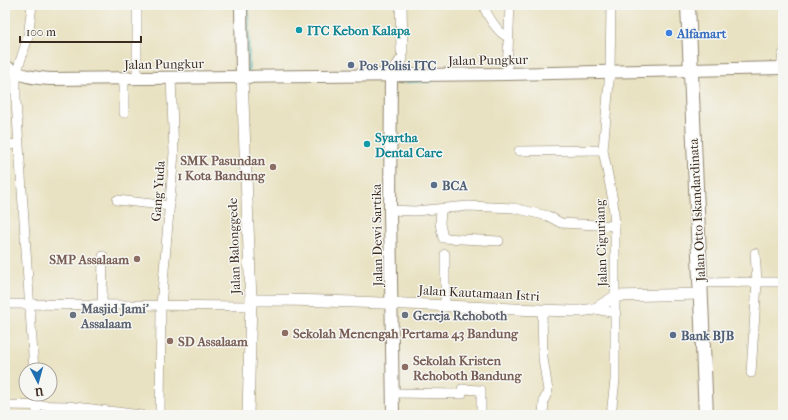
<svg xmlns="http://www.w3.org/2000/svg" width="788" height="420" font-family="'IM FELL French Canon',serif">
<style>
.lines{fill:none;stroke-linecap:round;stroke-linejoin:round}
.stream{stroke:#3badb3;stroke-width:2.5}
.minor-casing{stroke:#928670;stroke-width:10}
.tertiary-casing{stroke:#928670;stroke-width:12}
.secondary-casing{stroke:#928670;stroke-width:14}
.primary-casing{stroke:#928670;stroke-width:16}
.minor{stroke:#fff;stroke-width:9}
.tertiary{stroke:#fff;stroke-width:11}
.secondary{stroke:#fff;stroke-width:12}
.primary{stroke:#fff;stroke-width:14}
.culture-dot{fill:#0f9aa8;stroke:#f6f6f2;stroke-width:1.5}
.shop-dot{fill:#3f7fe0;stroke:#f6f6f2;stroke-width:1.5}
.service-dot{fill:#5c6f8a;stroke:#f6f6f2;stroke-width:1.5}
.education-dot{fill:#8d6e63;stroke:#f6f6f2;stroke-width:1.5}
.worship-dot{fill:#6b7280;stroke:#f6f6f2;stroke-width:1.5}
.labels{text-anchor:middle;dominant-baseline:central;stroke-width:3;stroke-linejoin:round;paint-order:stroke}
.culture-label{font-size:13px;font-weight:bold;fill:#0d838f;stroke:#f6f6f2;text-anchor:start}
.shop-label{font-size:13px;font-weight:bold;fill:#366cbe;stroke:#f6f6f2;text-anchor:start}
.street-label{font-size:13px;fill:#3b2a1e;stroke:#f6f6f2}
.service-label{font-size:13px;font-weight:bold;fill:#4e5e75;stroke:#f6f6f2;text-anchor:start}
.education-label{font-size:13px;font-weight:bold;fill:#785e54;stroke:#f6f6f2;text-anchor:start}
.worship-label{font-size:13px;font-weight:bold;fill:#5b616d;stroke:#f6f6f2;text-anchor:start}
</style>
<rect width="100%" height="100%" fill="#f6f6f2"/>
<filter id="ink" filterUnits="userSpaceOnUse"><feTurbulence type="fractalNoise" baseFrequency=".025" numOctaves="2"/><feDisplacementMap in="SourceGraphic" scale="8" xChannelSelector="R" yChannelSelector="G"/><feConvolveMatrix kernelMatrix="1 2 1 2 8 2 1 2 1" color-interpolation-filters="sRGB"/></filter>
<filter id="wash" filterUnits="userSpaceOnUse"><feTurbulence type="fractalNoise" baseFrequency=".012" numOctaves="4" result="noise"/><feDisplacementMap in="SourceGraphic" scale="16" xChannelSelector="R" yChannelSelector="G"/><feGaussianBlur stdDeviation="0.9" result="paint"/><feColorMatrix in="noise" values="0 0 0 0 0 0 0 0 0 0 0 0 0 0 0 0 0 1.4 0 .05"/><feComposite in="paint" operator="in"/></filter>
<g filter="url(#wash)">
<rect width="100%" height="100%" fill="#e9e2c2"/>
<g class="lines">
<g class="stream">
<path d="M248,5v69"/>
<path d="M395,82l36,-1"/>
</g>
</g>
</g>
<g filter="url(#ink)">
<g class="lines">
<defs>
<g id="minor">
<path d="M32,5l-4,32 -12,37v27l18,269"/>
<path d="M484,5c2,10 15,29 24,32"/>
<path d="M611,5l-1,66 -7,79 10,51 2,25v154l-4,35"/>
<path d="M781,68l2,-14"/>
<path d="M507,74l3,-69"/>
<path d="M137,79v-74"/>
<path d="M124,113v-34"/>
<path d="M5,145l13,-1"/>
<path d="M519,151l84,-1"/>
<path d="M117,200l53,6"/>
<path d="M441,209l-1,15 3,14 56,3"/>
<path d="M390,210l25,1 53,-5 46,2 34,8 13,7 54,3"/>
<path d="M755,253l2,29h26"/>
<path d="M445,254v53"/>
<path d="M701,283l56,-1 -6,91"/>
<path d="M5,304l246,2"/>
<path d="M102,305l1,-49"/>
<path d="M595,309l21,4"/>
<path d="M542,310l1,48 5,33 -4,9 -1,15"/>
<path d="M393,393l69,1v-5l19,1v25"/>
<path d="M36,394l1,21"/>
<path d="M5,405l63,1 73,9"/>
<path d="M160,415l1,-109 13,-153 -3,-75"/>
</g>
<g id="tertiary">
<path d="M401,5l1,46"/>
<path d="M391,75l11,-16"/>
<path d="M242,76l9,224 -3,115"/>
<path d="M251,300c110,-1 219,9 329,11l15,-2 21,-13 85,-2"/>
</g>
<g id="secondary">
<path d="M241,5l1,71"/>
<path d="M5,66c15,10 28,12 46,13l456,-5 276,-6"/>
<path d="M391,75l-1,135 3,205"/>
</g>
<path id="primary" d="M688,5l18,410"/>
</defs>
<use href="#minor" class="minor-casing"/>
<use href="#tertiary" class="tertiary-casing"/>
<use href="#secondary" class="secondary-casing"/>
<use href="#primary" class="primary-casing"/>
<use href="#minor" class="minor"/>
<use href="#tertiary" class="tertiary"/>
<use href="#secondary" class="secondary"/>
<use href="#primary" class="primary"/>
</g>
</g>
<g class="culture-dot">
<circle cx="299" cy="30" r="4"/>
<circle cx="367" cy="144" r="4"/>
</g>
<circle class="shop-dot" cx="669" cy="33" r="4"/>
<g class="service-dot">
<circle cx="351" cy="65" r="4"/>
<circle cx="434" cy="185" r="4"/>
<circle cx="673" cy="335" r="4"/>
</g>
<g class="education-dot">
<circle cx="273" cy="167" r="4"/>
<circle cx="137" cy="259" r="4"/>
<circle cx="285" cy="333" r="4"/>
<circle cx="170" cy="341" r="4"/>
<circle cx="405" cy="367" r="4"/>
</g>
<g class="worship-dot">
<circle cx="73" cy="315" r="4"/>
<circle cx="405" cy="315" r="4"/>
</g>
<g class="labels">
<g class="culture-label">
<text x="307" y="30">ITC Kebon Kalapa</text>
<text x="375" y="137">Syartha<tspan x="375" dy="15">Dental Care</tspan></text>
</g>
<g class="shop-label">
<text x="677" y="33">Alfamart</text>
</g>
<g class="street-label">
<text transform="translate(488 60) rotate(-1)">Jalan Pungkur</text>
<text transform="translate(164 64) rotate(-1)">Jalan Pungkur</text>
<text transform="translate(158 191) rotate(-86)">Gang Yuda</text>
<text transform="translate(697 210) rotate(-93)">Jalan Otto Iskandardinata</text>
<text transform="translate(377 235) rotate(-91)">Jalan Dewi Sartika</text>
<text transform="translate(601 243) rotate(-92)">Jalan Ciguriang</text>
<text transform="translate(234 246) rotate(-92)">Jalan Balonggede</text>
<text transform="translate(479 293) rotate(3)">Jalan Kautamaan Istri</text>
</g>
<g class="service-label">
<text x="359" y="65">Pos Polisi ITC</text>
<text x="442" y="185">BCA</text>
<text x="681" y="335">Bank BJB</text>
</g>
<g class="education-label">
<text x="265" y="160" text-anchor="end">SMK Pasundan<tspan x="265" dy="15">1 Kota Bandung</tspan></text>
<text x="129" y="259" text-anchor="end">SMP Assalaam</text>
<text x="293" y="333">Sekolah Menengah Pertama 43 Bandung</text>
<text x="178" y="341">SD Assalaam</text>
<text x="413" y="360">Sekolah Kristen<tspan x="413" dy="15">Rehoboth Bandung</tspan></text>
</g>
<g class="worship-label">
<text x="81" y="308">Masjid Jami'<tspan x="81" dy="15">Assalaam</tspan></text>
<text x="413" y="315">Gereja Rehoboth</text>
</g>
</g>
<rect width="788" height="420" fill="none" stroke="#f6f6f2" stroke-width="20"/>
<g transform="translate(38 382) rotate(174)"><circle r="19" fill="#f6f6f2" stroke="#aba49d"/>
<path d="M0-3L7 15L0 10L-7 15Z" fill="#1f6fb2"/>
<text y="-6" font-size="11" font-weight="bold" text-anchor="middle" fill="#3b2a1e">U</text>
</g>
<path d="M20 36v6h121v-6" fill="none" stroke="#3b2a1e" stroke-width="2"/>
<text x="26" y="36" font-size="12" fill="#3b2a1e" stroke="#f6f6f2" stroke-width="3" paint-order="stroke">100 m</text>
</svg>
